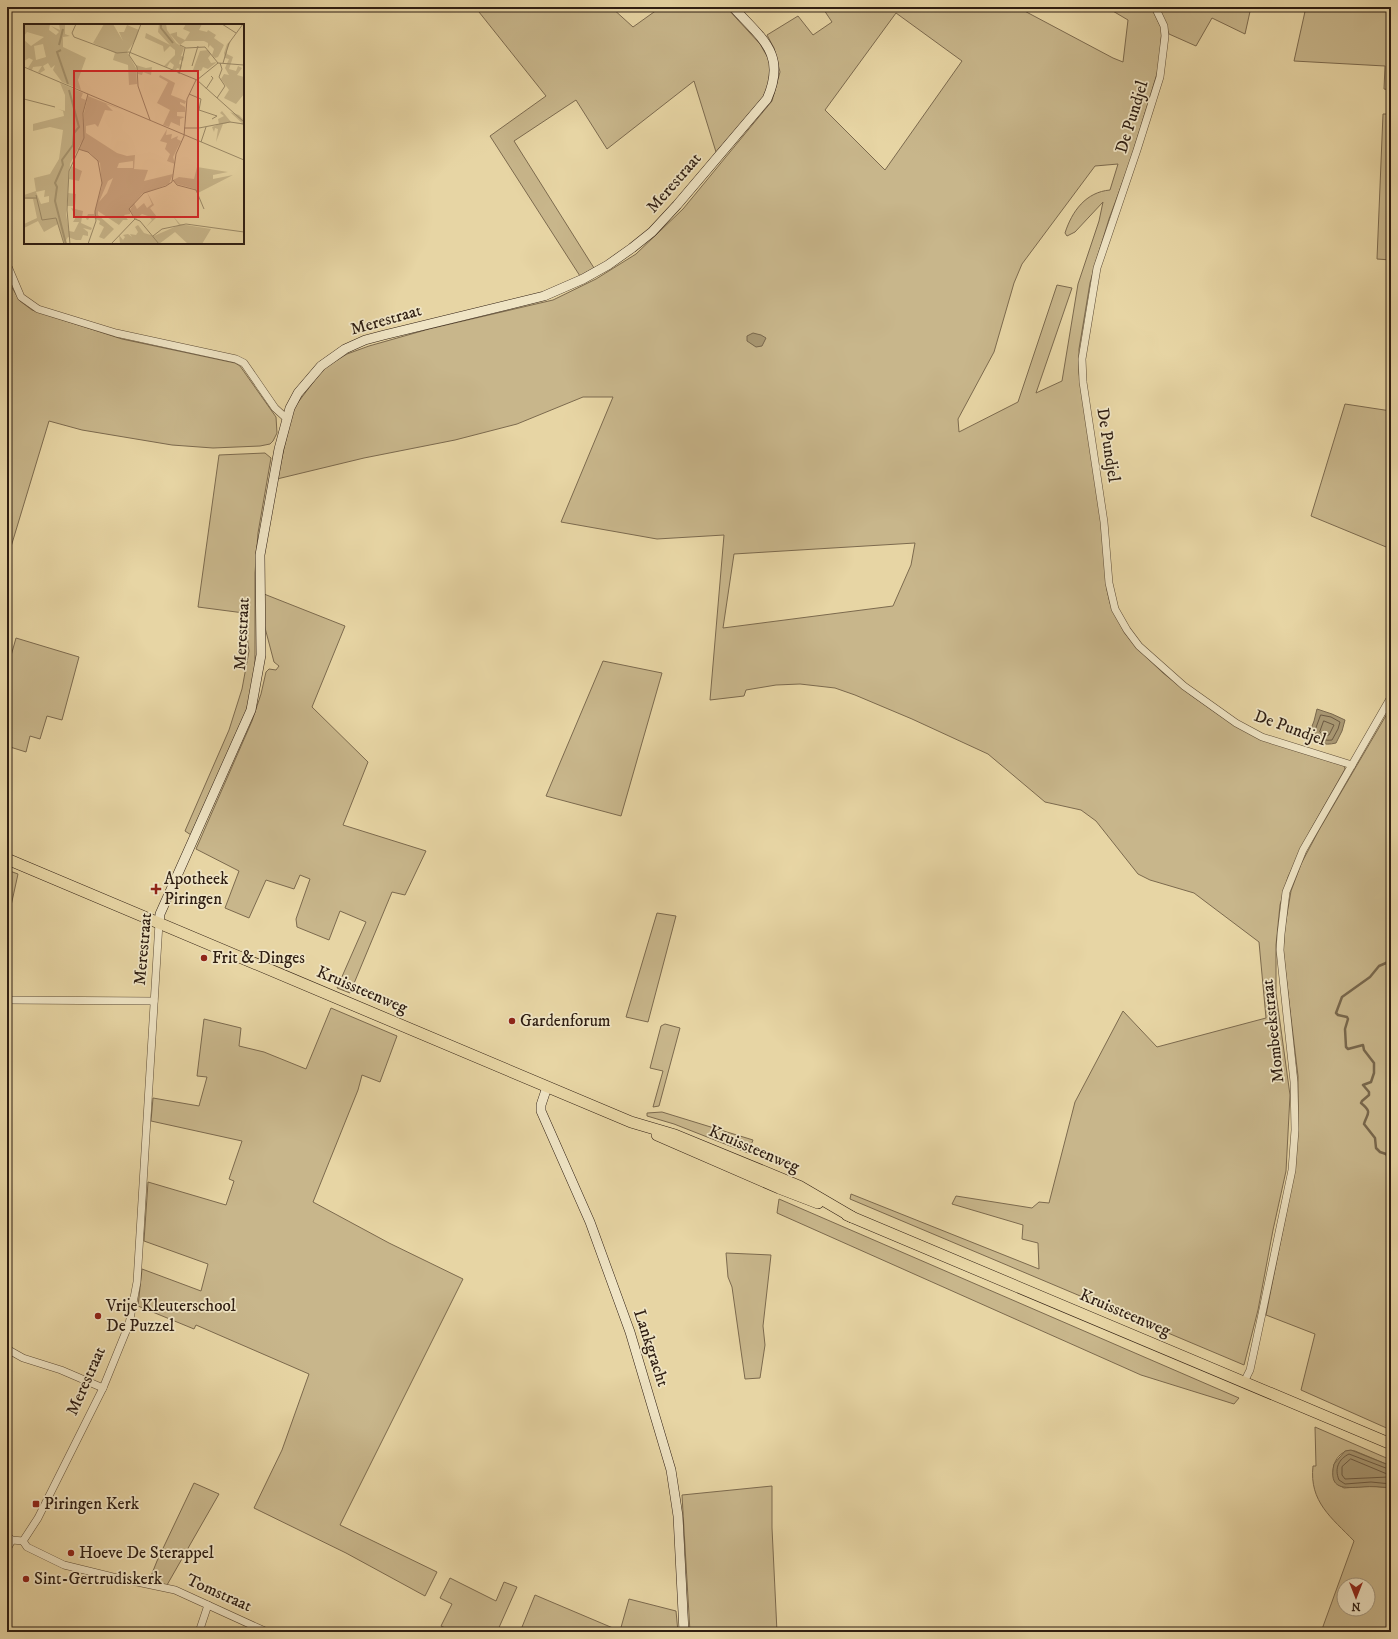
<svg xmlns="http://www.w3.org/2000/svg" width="1398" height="1639" font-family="'IM FELL DW Pica',serif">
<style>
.green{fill:#c8b68b;stroke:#7c6a4e;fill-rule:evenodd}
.water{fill:#a89772;stroke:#78674c}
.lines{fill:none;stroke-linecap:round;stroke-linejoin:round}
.shore{stroke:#6c5a42;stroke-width:1}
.stream{stroke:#78674c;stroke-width:2.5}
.street-casing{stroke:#5d4c36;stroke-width:8}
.secondary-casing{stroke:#2f1e12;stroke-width:10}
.primary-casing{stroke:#2f1e12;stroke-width:12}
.street{stroke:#efe4c4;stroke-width:7}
.secondary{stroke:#efe4c4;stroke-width:9}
.primary{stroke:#e7d5a4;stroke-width:11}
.poi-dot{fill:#8f2418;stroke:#efe4c4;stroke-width:1.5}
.labels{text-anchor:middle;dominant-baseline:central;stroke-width:3.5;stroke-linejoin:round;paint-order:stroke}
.street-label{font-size:17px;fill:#2f1e12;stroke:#efe4c4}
.poi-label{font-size:17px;fill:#2f1e12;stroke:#efe4c4;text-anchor:start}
.inset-river{fill:none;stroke:#a89772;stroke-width:2}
.inset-road{fill:none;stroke:#9d8c6a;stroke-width:1}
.view{fill:#d62828;fill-opacity:0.15;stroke:#d62828;stroke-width:2}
.inset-edge{fill:none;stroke:#2f1e12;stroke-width:2}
</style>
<rect width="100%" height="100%" fill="#e7d5a4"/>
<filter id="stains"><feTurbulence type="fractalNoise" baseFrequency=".005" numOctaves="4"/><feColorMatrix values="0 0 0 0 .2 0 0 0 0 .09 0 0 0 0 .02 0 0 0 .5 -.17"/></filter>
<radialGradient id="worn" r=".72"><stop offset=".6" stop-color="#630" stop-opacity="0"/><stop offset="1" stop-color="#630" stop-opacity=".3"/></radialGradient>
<g class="green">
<path d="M475,7h86l2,2 2,-2h28l3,4 5,-4h10l22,20 28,-20h65l34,37 8,14 2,7 -1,18 -7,17 -46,52 -22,-71 -87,68 -31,-49 -62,41 80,127 -14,8 -90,-140 56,-40z"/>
<path d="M822,7h195l96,51 10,4 5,-42 -22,-13h45l11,22 -3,38 -29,95 -21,57 -12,39 -7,25 -11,66v24l22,141 6,76 3,13 14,29 13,16 26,25 29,23 30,21 11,7 111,41 1,4 -35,62 -22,46 -8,28 -4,40v48l14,102 -4,76 -13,59 -15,80 -14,55 -394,-166 1,-5 188,75 -1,-26 -16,-4 1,-14 -71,-21 4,-8 76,12 7,-6 10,1 26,-101 48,-91 34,36 109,-29 -7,-76 -65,-49 -44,-13 -12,-6 -42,-53 -15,-11 -36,-8 -57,-48 -76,-35 -57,-24 -20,-7 -35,-4 -24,1 -30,5 -2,6 -34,4 14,-165 -67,4 -96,-17 52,-125h-30l-66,27 -62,16 -91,18 -87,21 16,-70 31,-41 23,-14 22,-8 60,-17 124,-29 43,-21 40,-25 47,-45 89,-108 8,-29 -6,-24 -7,-13 31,-19 15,19 19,-13zM896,13l66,48 -77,109 -60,-60zM1118,164l-8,26c-24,2 -38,21 -45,43l2,3 8,-4 28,-30 -4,19 -21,63 -16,97 -26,12 36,-105 -15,-3 -39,117 -59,30 -1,-13 36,-67 20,-69 8,-19 73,-98zM915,543l-4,22 -18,41 -170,22 11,-74z"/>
<path d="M1157,7h94l-6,27 -33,-16 -16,28 -27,-12z"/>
<path d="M1306,7h85v83l-7,-1 1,-23 -91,-5z"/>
<path d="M1383,114h8v146l-14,-1z"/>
<path d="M7,279l13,22 12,9 90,29 113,24 5,3 36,51 1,16 -4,8 -3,3 -10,2 -47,2 -41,-3 -90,-15 -33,-9 -42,139z"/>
<path d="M1345,404l46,7v138l-80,-33z"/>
<path d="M265,453l6,5 -13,75 -3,40v94l-4,26 -7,26 -53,116 -6,-4 44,-101 13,-41 7,-38 -5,-38 -46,-6 21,-152z"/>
<path d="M264,594l81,32 -33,81 56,55 -25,63 83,26 -21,44 -13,-3 -42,101 -13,-5 29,-66 -26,-11 -11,29 -32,-13 -1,-8 14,-40 -10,-4 -6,14 -28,-9 -17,38 -24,-10 14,-37 -43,-22 56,-128 9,-27 5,-22 3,-3 7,1 3,-4 -5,-4 -10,-38z"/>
<path d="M16,638l63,19 -17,63 -15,-4 -7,23 -10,-3 -4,16 -19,-6v-76z"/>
<path d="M603,661l59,12 -41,143 -75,-20z"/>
<path d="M1391,707v723l-90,-40 14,-56 -49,-19 29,-147 3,-42v-50l-15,-125 2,-25 6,-35 10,-27 18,-34z"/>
<path d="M7,870l11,4 -11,50z"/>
<path d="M657,913l19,3 -28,106 -22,-5z"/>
<path d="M331,1008l66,28 -17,46 -18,-7 -4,15 -45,112 76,41 74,36 -123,246 97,47 -12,24 -79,-43 -92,-45 28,-58 27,-76 -113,-49 -2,4 -56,-23 4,-37 59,22 7,-27 -64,-23 4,-59 78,23 8,-24 -5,-2 13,-38 -91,-20 2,-23 46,8 8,-29 -10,-1 7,-57 37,9 -2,18 25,6 42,17z"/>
<path d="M665,1024l15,4 -21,78 -6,1 10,-36 -13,-3 11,-42z"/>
<path d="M662,1112l91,28 -5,13 -74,-29 -27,-8v-3z"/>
<path d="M779,1199l460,199 -5,6 -93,-29 -364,-162z"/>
<path d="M726,1253l45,2 -8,71 2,19 -5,33 -15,1 -13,-92 -4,-10z"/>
<path d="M1315,1427l76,33v6l-36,-15c-18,-4 -28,20 -18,33l7,4 27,-2 20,2v144h-70l33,-91c-22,-23 -45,-39 -41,-75h3zM1344,1585h24v24h-24z"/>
<path d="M194,1483l25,11 -52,91 -18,-4 8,-20z"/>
<path d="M772,1486v42l5,104h-87l-8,-137z"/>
<path d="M450,1578l46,23 8,-19 13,5 -20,45h-44l-12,-6 11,-22 -12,-6z"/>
<path d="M535,1595l85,36 9,-32 47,12 2,21h-158z"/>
</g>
<g class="water">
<path d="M753,333l8,2 5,3 -4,8 -6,1 -9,-6v-5z"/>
<path d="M1317,709l15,5 13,6 -3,11 -6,12c-13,3 -18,0 -27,-9l5,-13z"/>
<path d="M1351,1450l40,16v22c-9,-1 -19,-2 -29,-1 -18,1 -34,3 -28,-23l11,-13z"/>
</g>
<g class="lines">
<g class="shore">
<path d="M1321,715l10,2 9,5 -2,7 -6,11c-7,1 -13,-1 -18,-6z"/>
<path d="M1324,721l10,4 -5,10 -3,1 -6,-4z"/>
<path d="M1351,1459l36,15 1,3 -43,2 -3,-4v-8z"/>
<path d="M1391,1470l-42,-16c-10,5 -15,14 -10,26l6,4 26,-2 20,2"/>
</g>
<g class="stream">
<path d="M1391,958l-5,5 -7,3 -9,11 -28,20 -6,16 2,2 9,2 1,2 -3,10 1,18 2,2 15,-4 1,5 10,13v10l-3,9 -8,3 6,7v3l-7,6 -1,2c12,10 6,10 3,21l11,14 1,10 4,4 6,2 5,8"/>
<path d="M1391,1189l-2,4 2,8"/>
</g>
<defs>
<g id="street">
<path d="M1155,7l9,19 1,10 -5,41 -23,73 -40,118 -15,91 1,23 21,140 5,61 6,26 12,21 12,16 45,40 52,37 26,14 90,28"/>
<path d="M7,264l14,33 17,12 78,24 120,26 8,4 31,45 11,10"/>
<path d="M7,1000l147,1"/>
<path d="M7,1349l16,9 38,12 42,18"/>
<path d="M1244,1382l6,-12 13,-61 29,-139 3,-40 -1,-48 -14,-132 1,-16 5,-42 17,-42 88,-153"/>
<path d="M7,1536l5,4 11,1"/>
<path d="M23,1541l15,-23 65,-130 26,-64 8,-42 22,-359"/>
<path d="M23,1541l4,6 37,18 49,12 62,13 92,42"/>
<path d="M7,1549l5,-9"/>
<path d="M199,1632l9,-27"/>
</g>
<g id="secondary">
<path d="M159,923l1,-9 91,-204 10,-55 -1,-100 19,-106 11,-41 8,-15 23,-27 24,-17 20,-9 19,-5 160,-39 39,-17 25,-14 24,-17 20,-16 25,-27 90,-106c20,-45 -5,-60 -34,-92"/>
<path d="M547,1087l-6,18v6l49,111 40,110 41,138 7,46 6,116"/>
</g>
<g id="primary">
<path d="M7,859l624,263 44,13 124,51 53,31"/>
<path d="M657,1135l122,53 39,15"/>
<path d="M847,1215l544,229"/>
</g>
</defs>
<use href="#street" class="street-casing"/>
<use href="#secondary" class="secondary-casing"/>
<use href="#primary" class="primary-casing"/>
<use href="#street" class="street"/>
<use href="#secondary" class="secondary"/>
<use href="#primary" class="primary"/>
</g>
<g class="poi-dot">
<path d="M154 883h4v4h4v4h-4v4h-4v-4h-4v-4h4z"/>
<circle cx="204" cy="958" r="4"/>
<circle cx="512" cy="1021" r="4"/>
<circle cx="98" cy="1316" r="4"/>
<rect x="32" y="1500" width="8" height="8" rx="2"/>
<circle cx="71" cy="1553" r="4"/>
<circle cx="26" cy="1579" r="4"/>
</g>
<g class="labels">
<g class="street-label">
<text transform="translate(1132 117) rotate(-73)">De Pundjel</text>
<text transform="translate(674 183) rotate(-49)">Merestraat</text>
<text transform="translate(386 320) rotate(-16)">Merestraat</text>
<text transform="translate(1108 445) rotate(81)">De Pundjel</text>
<text transform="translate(242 634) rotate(-87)">Merestraat</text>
<text transform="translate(1290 728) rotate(20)">De Pundjel</text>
<text transform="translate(143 949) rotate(-85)">Merestraat</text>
<text transform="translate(362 990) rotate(23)">Kruissteenweg</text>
<text transform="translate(1273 1031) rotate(-96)">Mombeekstraat</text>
<text transform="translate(754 1149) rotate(23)">Kruissteenweg</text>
<text transform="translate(1125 1313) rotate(23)">Kruissteenweg</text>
<text transform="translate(651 1348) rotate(72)">Lankgracht</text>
<text transform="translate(86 1381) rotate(-66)">Merestraat</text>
<text transform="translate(219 1593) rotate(24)">Tomstraat</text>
</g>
<g class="poi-label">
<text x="164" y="879">Apotheek<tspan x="164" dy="20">Piringen</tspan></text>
<text x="212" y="958">Frit &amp; Dinges</text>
<text x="520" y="1021">Gardenforum</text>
<text x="106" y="1306">Vrije Kleuterschool<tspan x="106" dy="20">De Puzzel</tspan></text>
<text x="44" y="1504">Piringen Kerk</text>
<text x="79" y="1553">Hoeve De Sterappel</text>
<text x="34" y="1579">Sint-Gertrudiskerk</text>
</g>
</g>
<g transform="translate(24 24)">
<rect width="220" height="220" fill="#e7d5a4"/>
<path d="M0,0h26l-1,6 7,5 3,-3 -8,-6 9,4 -1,-6h6v10l5,2 -7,1v10l23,11 -8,22 3,10 -19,-8 -9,-12 2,-5 -4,3 -3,-5 -5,3 2,4 -5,3 -2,-1 4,-6 -9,1 -1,3 -4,-2 5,-8 -4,-2 -5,3v-21l7,6 13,-9 -17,-5 -3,4zM19,20l3,13 -10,3 -2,-14zM80,0h9l10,17 -4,-9h5l3,-7 12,5 -3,9 -9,13 9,16 1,16 -8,1 -1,-20 -15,-5 2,-7 -22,-10zM135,0h7l1,6 9,13 8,5 -3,8 3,1 -1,4 -3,-1 -1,4 3,1 -1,4 -4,-1 -2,4 -3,-2 2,-5 -4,-3 -3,5 -3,-1 11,-11v-5l-5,-4 -6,6 -1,-6 -18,-8 1,-5 24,12 -12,-13zM162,0h16l-3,6 8,2 1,-2 8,5 -2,3 10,7 -6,12 -3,1 -3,-3 2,-6 -4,-4 -2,3v-5l-4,-2h-19l-5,4 -3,-3 -7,-8 7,-2v4l8,4 5,-8 -7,-3zM207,17l-4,9v4l6,3 -4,12 7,2 2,-5 4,2 -5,7 7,2v17l-8,10 -12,-6 5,-8 -8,-11 3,-5 5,1 -4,-7 4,-9 -4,-1 -1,-5 3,-9zM184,26l3,4 -3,4 3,5 6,-1 -9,7 -5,-2 -2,4 -8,-1 7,-19zM112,41l10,3 6,-1 -1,8 -8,-3 -1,3 -4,-1zM136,51l15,8 -4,12 15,6 -1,3 -5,-2v2l5,3v5h-8v4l8,1 -5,2v7l-9,-4 -2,5 -6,-2 7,-15 -13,-7 11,-21 -9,-5zM36,59l23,10 -2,5 5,2 -3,13 1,23v-23l4,-17 35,14 -17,-6 7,7 -8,-1 -7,17 -3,-3 -9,2v7l31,20 10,3 8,-1 -1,14 14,1 -4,11 29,-7 -4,10 -27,10 -12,14v6l-6,1 4,5h-5l-4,5 -21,-14v4l16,14 -10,10 -5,-2 5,-10 -5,-3 1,-3 -10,-5 -2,4 -2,-1 2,-5h6l8,-28 -2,-23 -10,-10 -11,-4 3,-8 -12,23 -4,50 3,17 5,1 5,-10h-6l3,-5 -5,-9 12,3 -2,12 11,5 -1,2 -8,-2 5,4v4l-5,-1 -2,5h-5l-8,-3 -4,7 -6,-20 -14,8 -6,-11 -14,7v-4l13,-6 -4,-19h-9v-4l12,-4 -2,-13 16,-4 9,-15 4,-29 -13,-3 -17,4v-7l31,-8 -1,-5 -5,-2 7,2v-16zM109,137v7h-16l2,-5zM89,154l-6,15 -8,9 9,-21zM21,166l-1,7 5,-1v6l-8,2 -5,-12zM198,87l9,11 12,2 -13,-12 9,3 5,5v5l-12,-3 -9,2 -7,18 2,-13 -3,-1 -1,4 -2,-5 7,-3 -1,-5 6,-3 -4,-3zM143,105l-1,6 6,-1 -1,5 7,-3 -1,3 4,2 -8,16 2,7 -8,-3 3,-7 -5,-5 2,-6 -7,-2zM47,142l11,5 -3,10 -10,-2zM173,143l31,5 -15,3v4l20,-4 -35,18 -3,-4 -18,-5 -4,-4 6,-3 15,2zM123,168l7,13 -4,3 7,9 -11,10 6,-7 -4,-4 -6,-2 -6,5 -6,-9 4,-7 3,6 7,-6 3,5 5,-4zM44,169l8,1 -1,12h-8zM149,192l7,8 31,5 -9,15h-14l-13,-12 -16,12 -39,-1 -1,-8 4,5 2,-3 -2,-2 5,-1 4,3 -2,-3 6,1 2,-3 -3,-5 3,-2 6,8 10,3 25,-11z" fill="#c8b68b" fill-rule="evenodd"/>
<path class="inset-river" d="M137,0v4l12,15M35,21l4,-16M37,26l-4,2 11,32M42,220l-11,-43 2,-14 -2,-4 8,-18 -1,-5 11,-15 1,-12 5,-6 -10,-37"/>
<path class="inset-road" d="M52,0l-4,9 2,4 43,16 12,-1 68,28 47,42M117,0l-12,31 8,12 1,19 12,34M198,0l14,9M156,21l6,3 19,-1 13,16M199,39l6,-20 14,-19M168,42l6,-20M0,43l220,93M155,50l6,-26M173,56l21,-17 26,2M182,65l7,-11 -2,-2M165,70l12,5 -2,11 18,6 -5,3M193,74l8,-12 -6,-9 3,-8 -2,-6M0,75l31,8M160,104h15l31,-6 14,2M177,118l5,-15M54,125l10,3 10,9 4,22 -7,28 1,10 -8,23M149,156l4,5 19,5 8,19M12,171l6,25 14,-2 8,26M0,174h13M129,212l9,-7 24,-5 58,8M46,220l-3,-34 2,-39 15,-33 -1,-25 5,-19M87,220l24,-25M135,220l-19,-23 -5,-2 -6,-10 15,-16 22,-7 6,-4 4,-28 8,-18 3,-37 9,-19"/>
<path class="view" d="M50,47h124v146h-124z"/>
<rect width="220" height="220" class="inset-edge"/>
</g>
<rect width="1398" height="1639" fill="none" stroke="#e7d5a4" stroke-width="24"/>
<rect x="8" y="8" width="1382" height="1623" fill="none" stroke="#2f1e12" stroke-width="2"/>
<rect x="12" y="12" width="1374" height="1615" fill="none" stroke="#2f1e12"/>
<g transform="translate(1356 1597) rotate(180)"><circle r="19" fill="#efe4c4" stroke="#a2957d"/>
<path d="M0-3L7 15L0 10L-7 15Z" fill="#8f2418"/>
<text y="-6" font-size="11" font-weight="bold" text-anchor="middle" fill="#2f1e12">N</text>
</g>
<rect width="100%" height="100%" filter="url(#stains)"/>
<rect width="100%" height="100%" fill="url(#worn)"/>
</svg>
